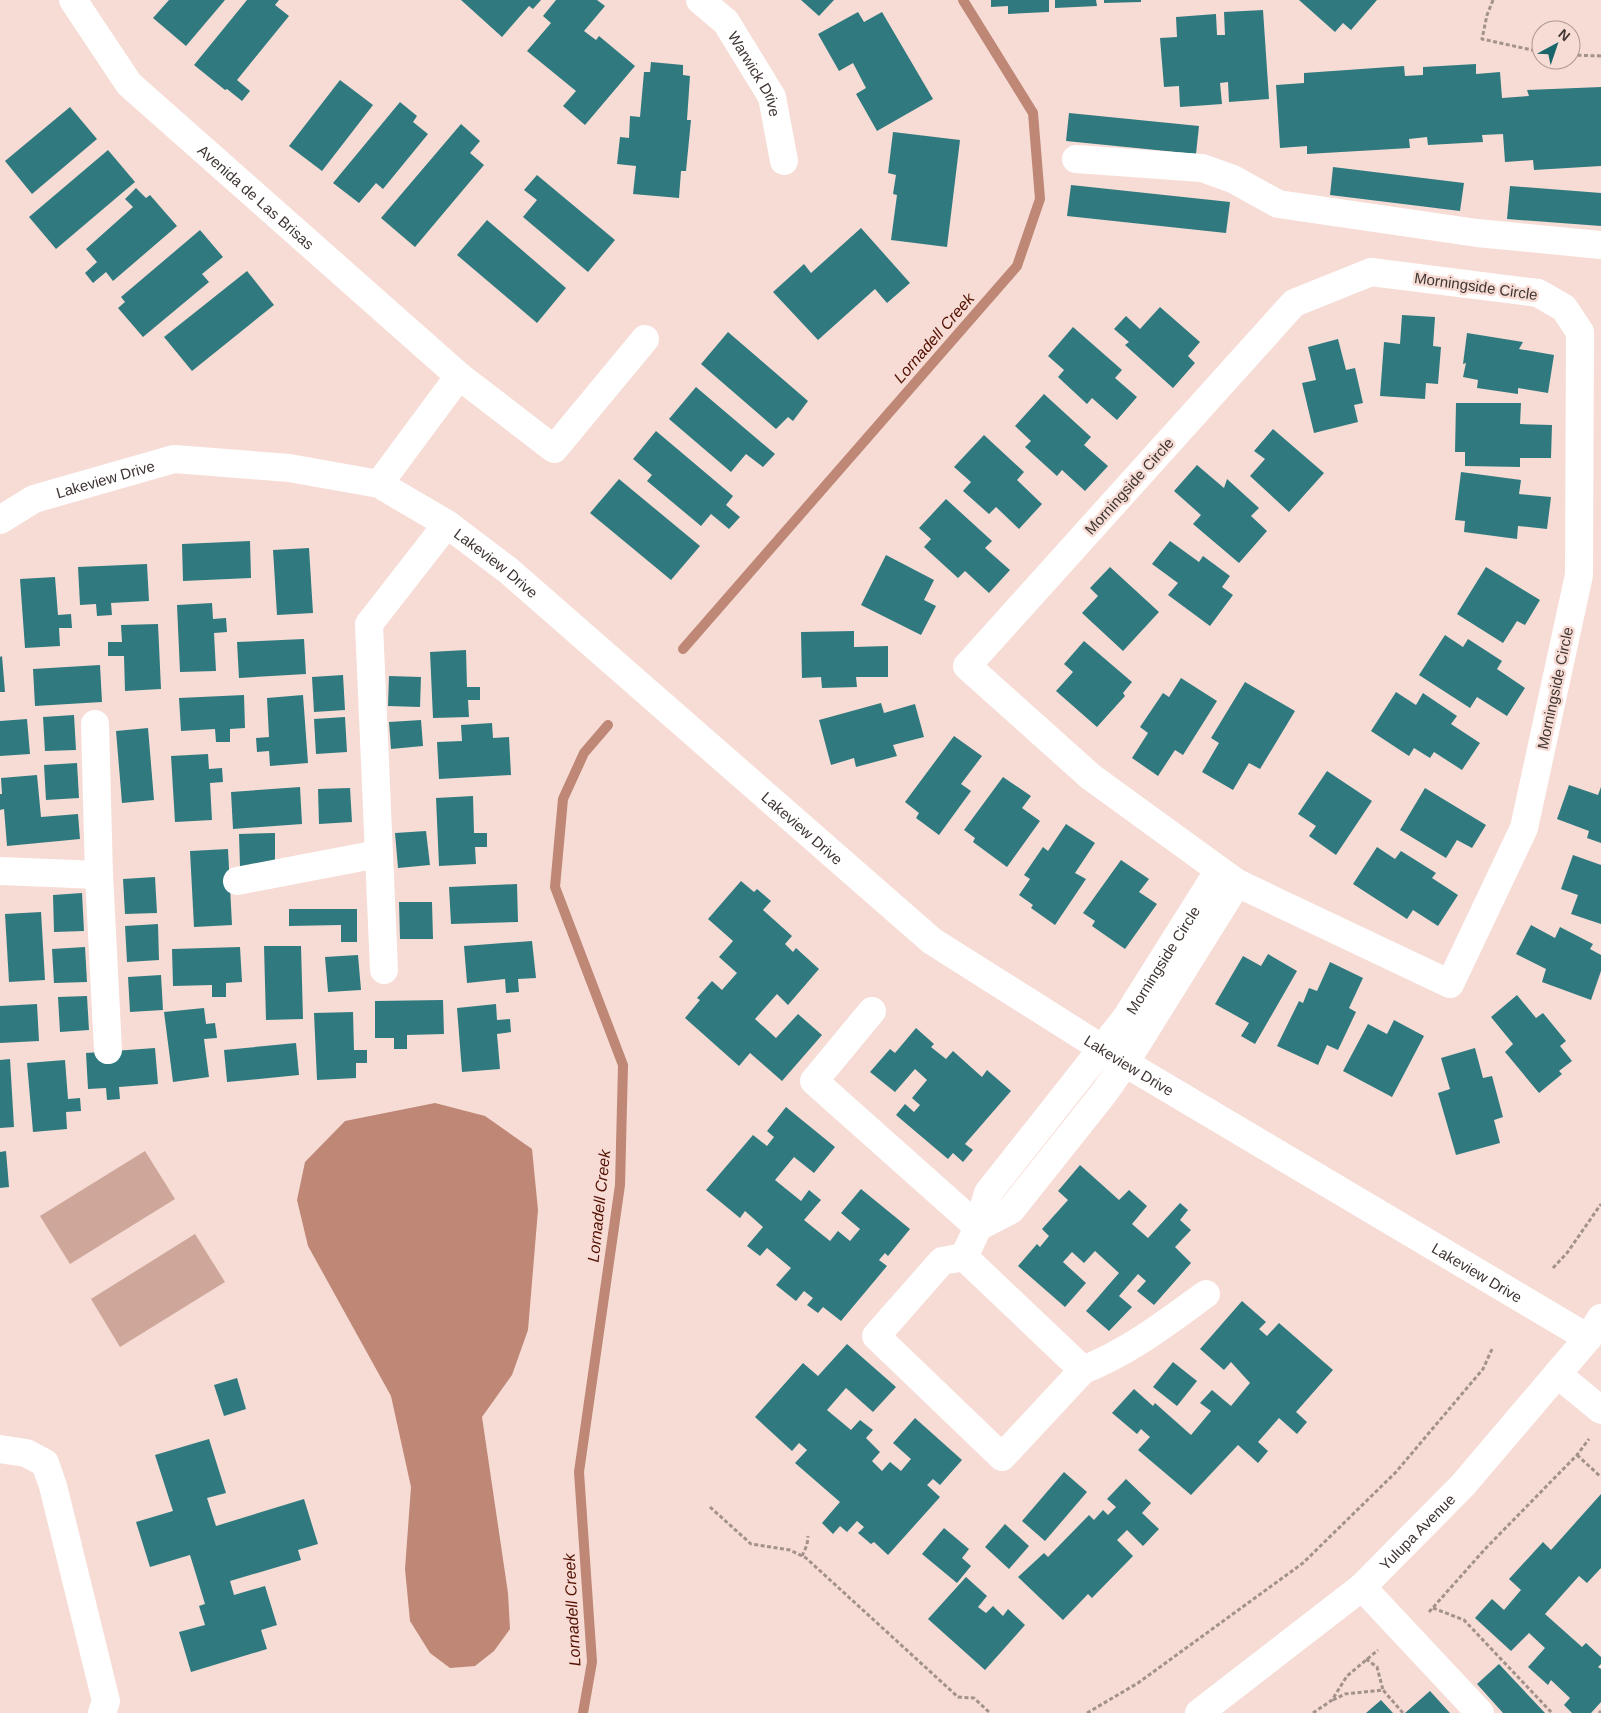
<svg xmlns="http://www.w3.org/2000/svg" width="1601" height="1713" font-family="Helvetica,sans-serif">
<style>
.green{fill:#cea69a}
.water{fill:#be8776}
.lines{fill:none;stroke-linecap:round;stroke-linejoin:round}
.stream{stroke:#be8776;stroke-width:10}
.building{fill:#307a7f}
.path{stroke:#a3918b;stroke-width:3;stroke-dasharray:4 2.5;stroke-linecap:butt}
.minor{stroke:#fff;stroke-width:28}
.labels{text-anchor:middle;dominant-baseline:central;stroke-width:5;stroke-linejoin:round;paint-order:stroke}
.street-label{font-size:15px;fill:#3f3532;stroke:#f6dcd5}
.water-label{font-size:16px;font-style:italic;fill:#531000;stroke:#f6dcd5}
</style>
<rect width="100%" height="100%" fill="#f6dcd5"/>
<g class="green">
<path d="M145,1151l30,48 -105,65 -30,-48z"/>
<path d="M195,1234l30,48 -105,65 -29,-48z"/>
</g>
<path class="water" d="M435,1103l50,13 47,33 6,61 -10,120 -16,45 -30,42 26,176 2,36 -16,22 -19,15 -25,2 -20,-15 -20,-32 -5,-52 6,-82 -20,-91 -83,-150 -11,-46 8,-38 40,-41z"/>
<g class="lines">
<g class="stream">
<path d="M683,649l334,-383 23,-67 -7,-86 -70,-113"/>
<path d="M583,1713l9,-51 -13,-190 41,-287 3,-120 -68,-178 8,-88 21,-46 24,-28"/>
</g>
</g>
<g class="building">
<path d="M169,0h56l-39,46 -33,-28z"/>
<path d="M247,0h32l-4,5 14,11 -52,64 13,11 -8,10 -15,-12 -2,1 -31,-25z"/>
<path d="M461,0h80l-8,9 -4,-3 -27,31z"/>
<path d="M556,0h41l8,6 -21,25 12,9 3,-4 36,30 -50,59 -22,-19 13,-15 -49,-40 24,-28 -8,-7z"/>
<path d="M801,0h33l-15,16z"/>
<path d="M991,0h58v12l-41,2v-8l-17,1z"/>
<path d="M1055,0h41l1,6 -42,2z"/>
<path d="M1104,0h37v2l-37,1z"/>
<path d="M1299,0h78l-26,30 -8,-7 -8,9z"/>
<path d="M1263,10l6,89 -40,3 -1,-20 -8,1 2,21 -42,3 -1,-21 -15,1 -4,-49 17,-1 -1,-20 40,-3 1,21h8l-1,-23z"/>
<path d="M858,12l6,10 18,-10 51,87 -56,32 -21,-37 10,-6 -13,-25 -14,8 -21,-37z"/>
<path d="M651,62l32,3v10l7,1 -3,44h4l-5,51h-5l-2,27 -46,-4 3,-28 -19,-2 3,-27 9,1 1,-22 10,1 4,-45h6z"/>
<path d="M1476,64v10l24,-2 2,26 27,-2 -2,-6 74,-3v79l-67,4 -1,-10 -28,2 -2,-28 -21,1 1,7 -55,3 -1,-8 -18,2 1,9 -103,6v-8l-27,2 -4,-63 28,-2v-10l100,-7 1,10 18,-1v-8z"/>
<path d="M340,80l33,25 -51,66 -33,-25z"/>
<path d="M400,102l17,14 -4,6 15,12 -45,55 -7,-6 -17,20 -26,-20z"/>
<path d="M70,107l27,32 -65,55 -27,-33z"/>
<path d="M1069,113l130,13 -3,28 -130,-13z"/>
<path d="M461,124l19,17 -10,12 14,12 -69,82 -34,-29z"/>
<path d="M893,132l67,8 -13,107 -56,-7 6,-45 -4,-1 3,-19 -8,-2z"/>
<path d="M108,150l27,32 -79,67 -27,-32z"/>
<path d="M1333,167l131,16 -4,28 -130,-16z"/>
<path d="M537,175l78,65 -27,32 -65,-55 14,-17 -13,-10z"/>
<path d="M1071,185l159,17 -4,31 -159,-17z"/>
<path d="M1510,186l91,7v33l-94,-7z"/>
<path d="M136,188l10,10 4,-3 27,31 -64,55 -7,-9 -13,11 -8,-10 12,-11 -11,-13 47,-42 -8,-8z"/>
<path d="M487,220l79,68 -29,35 -80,-68z"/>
<path d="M861,228l49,55 -23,20 -12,-14 -57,51 -45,-48 31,-28 7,9z"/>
<path d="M200,230l23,27 -21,17 7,8 -66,55 -25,-29 7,-6 -4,-5z"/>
<path d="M247,271l27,34 -82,66 -28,-34z"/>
<path d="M1160,307l40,35 -12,14 7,7 -22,25 -48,-43 4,-3 -15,-13 12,-13 14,13z"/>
<path d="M1402,315l33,2 -2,29 8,1 -3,37 -12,-1 -1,16 -45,-3 4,-54 16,2z"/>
<path d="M1073,327l49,43 -7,8 22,19 -20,23 -25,-22 -5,6 -29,-27 6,-7 -16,-14z"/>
<path d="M728,332l80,69 -15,20 -5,-4 -12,12 -75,-65z"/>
<path d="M1467,333l56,9 -4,7 35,6 -6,38 -30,-5v6l-41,-6 1,-8 -15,-3 3,-14 -3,1z"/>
<path d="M1338,339l8,31 9,-2 8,35 -9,2 4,17 -44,11 -12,-50 14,-3 -8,-33z"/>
<path d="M696,387l79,67 -12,13 -17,-13 -15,18 -62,-53z"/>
<path d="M1044,394l47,43 -7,8 24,21 -23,25 -23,-21 -5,6 -32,-29 6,-6 -16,-15z"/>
<path d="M1456,403h65l-1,21 32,1 -1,33h-31v9l-55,-1v-14h-10z"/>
<path d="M1273,429l51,44 -35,39 -39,-36 15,-17 -11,-8z"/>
<path d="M656,431l77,65 -7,9 14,12 -11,12 -18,-15 -10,12 -54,-45 5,-6 -19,-16z"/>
<path d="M984,435l40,37 -7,8 25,24 -23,25 -23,-22 -7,7 -26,-23 8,-9 -17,-15z"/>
<path d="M1197,465l27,23 3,-9 32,29 -8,8 16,15 -28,32 -46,-39 8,-9 -27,-24z"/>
<path d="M1461,472l60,8 -2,14 32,3 -4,32 -29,-3 -1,13 -53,-7 1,-11 -10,-1z"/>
<path d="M619,479l81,67 -29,34 -81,-67z"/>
<path d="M946,499l46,42 -7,7 25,22 -21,23 -24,-22 -7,7 -34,-31 7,-8 -12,-11z"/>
<path d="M250,541l1,37 -68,3 -1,-37z"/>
<path d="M1170,541l29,21 4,-6 27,20 -8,11 11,8 -23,31 -42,-31 10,-12 -26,-19z"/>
<path d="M309,548l4,65 -36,2 -4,-65z"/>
<path d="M886,555l48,25 -10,20 12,6 -15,29 -60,-30z"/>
<path d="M147,564l2,37 -38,2 1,12 -15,1 -1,-12 -16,1 -2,-38z"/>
<path d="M1110,567l49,45 -36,39 -41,-38 16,-17 -8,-8z"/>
<path d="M1486,567l54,33 -15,25 -8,-4 -14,22 -46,-29z"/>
<path d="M55,577l3,38 13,-1 1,14h-13l1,18 -35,2 -5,-69z"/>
<path d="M212,603l1,16 13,-1 1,14 -13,1 2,38 -36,1 -3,-67z"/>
<path d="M158,624l3,65 -36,2 -1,-35h-16v-14h14l-1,-17z"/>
<path d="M854,631v16l34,-1v31h-32l1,10 -35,1 -1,-11 -19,1 -1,-46z"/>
<path d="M1445,635l18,12 5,-8 34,22 -5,8 28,19 -18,28 -30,-19 -7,11 -51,-33z"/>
<path d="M304,639l2,35 -67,4 -2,-36z"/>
<path d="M1084,641l48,41 -9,11 2,3 -28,31 -41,-36 17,-19 -9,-8z"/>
<path d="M466,650l1,37h13v13h-12l1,17 -36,1 -3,-66z"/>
<path d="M2,656l3,36h-5v-35z"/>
<path d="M100,665l2,37 -67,4 -2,-37z"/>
<path d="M343,675l2,35 -31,2 -2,-35z"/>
<path d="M389,676l32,1 -1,30 -32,-1z"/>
<path d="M1181,678l36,23 -34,54 -8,-5 -17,26 -26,-18 16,-25 -8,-6 23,-34 6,4z"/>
<path d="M1245,682l50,29 -35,58 -11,-6 -16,27 -31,-18 17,-29 -8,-5z"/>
<path d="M1396,692l20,13 7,-12 34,23 -6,8 29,19 -18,27 -28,-18 -4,6 -16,-10 -5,8 -38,-25z"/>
<path d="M244,695l1,33 -15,1v13h-14l-1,-13 -34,2 -2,-33z"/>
<path d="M303,695l5,68 -38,3 -1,-15 -12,1 -1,-14 13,-1 -2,-39z"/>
<path d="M881,703l3,10 31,-9 9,33 -31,8 4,11 -41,11 -2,-9 -23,7 -12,-45z"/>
<path d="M74,715l2,35 -31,1 -2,-34z"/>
<path d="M345,717l2,35 -31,2 -2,-35z"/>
<path d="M27,719l3,35 -30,2v-35z"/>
<path d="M421,720l2,26 -32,3 -2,-27z"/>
<path d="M492,723l1,15 16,-1 2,38 -72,4 -2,-37 25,-1 -1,-16z"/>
<path d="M148,728l6,72 -32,3 -6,-72z"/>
<path d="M954,736l28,20 -21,28 10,7 -32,44 -23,-17 3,-5 -14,-11z"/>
<path d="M208,754l1,15 13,-1 1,14 -13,1 2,37 -37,2 -4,-66z"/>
<path d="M77,763l2,35 -33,2 -2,-35z"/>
<path d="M1327,771l45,30 -36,54 -27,-19 7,-10 -18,-12z"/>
<path d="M37,775l4,42 37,-3 2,25 -73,7 -3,-37 -4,1v-16h2l-1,-16z"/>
<path d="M1003,777l28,19 -9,12 18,13 -33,46 -34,-25 2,-4 -11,-8z"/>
<path d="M1569,785l29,10 3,-8v56l-14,-5 2,-7 -32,-12z"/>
<path d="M300,787l2,37 -69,5 -2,-37z"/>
<path d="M350,788l2,34 -33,2 -1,-35z"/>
<path d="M1425,788l61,37 -14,23 -15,-8 -11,18 -46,-28z"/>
<path d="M473,796l1,37h13v14h-12l1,17 -37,2 -3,-68z"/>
<path d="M1066,824l29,19 -20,30 11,6 -31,46 -24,-17 2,-3 -14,-10 11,-16 -6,-4 19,-28 5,4z"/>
<path d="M426,831l4,34 -32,3 -3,-35z"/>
<path d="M275,833v33l-35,1 -1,-33z"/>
<path d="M1377,847l18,12 6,-8 35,22 -4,5 26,17 -20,31 -25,-16 -6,9 -54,-35z"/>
<path d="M228,849l4,76 -38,2 -4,-76z"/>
<path d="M1573,855l28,10v59l-30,-10 7,-19 -17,-6z"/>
<path d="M1121,860l28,19 -10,13 18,12 -32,45 -33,-23 3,-5 -12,-8z"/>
<path d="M155,877l2,36 -32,1 -2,-35z"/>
<path d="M741,881l13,11 3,-3 14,12 -8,9 29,26 -7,8 8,8 3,-4 23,21 -31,36 -11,-11 -22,25 21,19 22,-24 24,21 -40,46 -32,-28 -11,13 -54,-48 15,-18 -3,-2 15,-17 10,9 15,-17 -18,-16 14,-16 -25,-22z"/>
<path d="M517,884l1,38 -67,2 -2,-37z"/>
<path d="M82,893l2,38 -30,1 -1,-37z"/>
<path d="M399,902h33l1,37h-33z"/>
<path d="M289,909h68v33h-16v-17l-52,1z"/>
<path d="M41,912l4,68 -36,2 -4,-68z"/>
<path d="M158,924l1,36 -32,2 -2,-36z"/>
<path d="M1531,925l24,13 5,-11 33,17 -3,5 11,6v16l-10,29 -49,-18 4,-13 -30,-15z"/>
<path d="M532,941l4,37 -18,1 1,13 -13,1 -1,-14 -38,4 -3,-37z"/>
<path d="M264,946h37l2,73 -37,1z"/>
<path d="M85,947l2,35 -33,1 -2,-34z"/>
<path d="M240,947l2,35 -16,1v14h-14v-12l-39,1 -1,-37z"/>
<path d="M1268,954l29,17 -42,73 -14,-8 8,-13 -34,-19 28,-48 18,10z"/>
<path d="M358,955l3,35 -33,2 -3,-35z"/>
<path d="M1330,962l33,16 -14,30 7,4 -18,38 -11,-5 -9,20 -41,-19 22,-45 4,2 6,-15 8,3z"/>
<path d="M161,975l2,35 -33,2 -2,-35z"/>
<path d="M1517,995l19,23 7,-5 23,28 -6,5 12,15 -13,10 3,3 -23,19 -34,-41 8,-8 -22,-27z"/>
<path d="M87,996l2,34 -29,2 -2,-35z"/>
<path d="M443,1000l1,34 -37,1v14h-13v-11h-19v-37z"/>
<path d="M37,1004l2,37 -39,2v-37z"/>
<path d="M496,1004l1,16 13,-1 1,13 -14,2 3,35 -38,3 -5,-64z"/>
<path d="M204,1008l2,16 9,-1 2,15 -13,1 5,38 -36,5 -9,-70z"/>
<path d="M353,1012l1,38h13v13h-11v15l-39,2 -3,-67z"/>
<path d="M1394,1020l30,16 -32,61 -49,-26 25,-47 19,10z"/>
<path d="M916,1028l18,16 -3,3 15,12 7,-8 29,26 5,-7 24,21 -46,53 8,6 -10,12 -10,-9 -5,6 -52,-44 9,-11 9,8 6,-7 -8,-7 15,-18 -12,-11 -20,23 -25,-20 20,-23 5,4z"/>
<path d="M296,1043l3,32 -72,7 -3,-32z"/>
<path d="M155,1048l3,36 -39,3 1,12 -13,1 -1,-12 -18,1 -2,-36z"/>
<path d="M1475,1048l8,30 9,-2 11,41 -9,3 6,23 -44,12 -18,-62 12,-4 -9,-31z"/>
<path d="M10,1059l4,68 -14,1v-68z"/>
<path d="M65,1060l3,39 12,-1 1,13 -15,1 1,17 -34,3 -6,-69z"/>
<path d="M786,1107l49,40 -21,26 -20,-16 -19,23 26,21 8,-11 12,10 -17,20 26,21 8,-10 12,10 10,-12 -19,-16 20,-24 49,40 -22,27 -3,-3 -6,7 8,6 -46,55 -18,-14 -5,6 -11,-8 6,-7 -9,-7 -8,10 -20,-16 15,-17 -24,-20 -7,8 -13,-10 16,-19 -18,-16 -5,7 -34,-28 47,-55 14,11 7,-9 -7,-6z"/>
<path d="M6,1151l3,36 -9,1v-36z"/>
<path d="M1080,1165l39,35 10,-10 18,16 -15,18 16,14 32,-35 8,7 -8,10 11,10 -16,17 16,16 -37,42 -17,-14 9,-10 -8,-7 -19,22 13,11 -23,24 -23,-20 33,-38 -24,-22 -11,12 -12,-11 -9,10 23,21 -21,24 -47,-41 19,-22 3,3 9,-11 -7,-7 26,-29 -10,-9z"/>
<path d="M1242,1301l24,21 -7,7 8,7 12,-13 54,47 -37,42 11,10 -10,12 -18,-16 -21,24 10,9 -10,12 -20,-18 -47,50 -53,-45 12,-13 -9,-8 -4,5 -25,-21 22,-24 19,17 2,-3 36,32 20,-24 -11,-8 12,-13 19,16 19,-23 -19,-21 -7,8 -24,-21z"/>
<path d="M847,1344l49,43 -23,25 -27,-24 -19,22 24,20 9,-10 13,10 -7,8 14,14 -8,9 10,10 8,-9 11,9 10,-12 -18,-16 22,-25 47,42 -22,25 -7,-6 -6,6 13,12 -52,58 -14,-13 -3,2 -13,-11 6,-6 -7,-6 -10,11 -7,-6 -7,8 -11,-11 18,-21 -45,-39 12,-13 -8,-7 -7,8 -37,-34 48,-54 15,13z"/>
<path d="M1173,1362l24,19 -20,25 -24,-19z"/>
<path d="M237,1378l9,31 -22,7 -10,-31z"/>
<path d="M209,1439l17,54 -19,5 9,28 88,-27 14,45 -20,6 3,10 -71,21 4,14 31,-9 12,39 -16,5 6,19 -76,23 -12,-40 26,-7 -6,-19 6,-2 -15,-49 -40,12 -14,-45 37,-11 -18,-56z"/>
<path d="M1064,1472l23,20 -42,49 -23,-20z"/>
<path d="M1126,1479l25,24 -9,10 17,16 -16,17 -16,-16 -10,10 16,16 -41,42 -4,-4 -25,26 -45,-43 26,-24 4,4 41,-42 5,5 9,-10 5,5 8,-8 -9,-8z"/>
<path d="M1601,1494v74l-14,15 -8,-7 -34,38 37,33 4,-4 15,14v7l-3,3 3,2v33l-10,11h-19l-8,-8 6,-7 -19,-18 -3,5 -20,-18 17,-19 -16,-15 -18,18 -36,-33 17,-19 12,11 17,-20 -12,-11 34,-37 8,8z"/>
<path d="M1005,1524l24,22 -20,23 -24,-22z"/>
<path d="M944,1528l25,21 -7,9 9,8 -14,17 -35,-29z"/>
<path d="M966,1577l21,19 -9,11 8,6 7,-7 10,10 5,-7 17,16 -40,45 -57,-51z"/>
<path d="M1499,1664l46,49h-42l-26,-29z"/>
<path d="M1430,1691l20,22h-45z"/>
<path d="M1381,1700l12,13h-27z"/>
</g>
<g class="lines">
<g class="path">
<path d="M1493,0l-6,15 -5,24 59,13"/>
<path d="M1571,55l30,1"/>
<path d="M1553,1268l14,-15 34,-49"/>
<path d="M1577,1455l24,22"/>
<path d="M710,1507l41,37 39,6 16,8 152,139 16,1 16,15"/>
<path d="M802,1556l5,-11 1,-9"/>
<path d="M1433,1608l31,12 88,93"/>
<path d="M1429,1612l57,-64 91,-93 12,-16"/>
<path d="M1366,1659l11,8 6,23"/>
<path d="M1333,1700l12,-6 38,-4 20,23"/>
<path d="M1087,1713l51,-30 165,-120 93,-91 87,-103 9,-20"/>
<path d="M1313,1713l19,-13 15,-24 31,-26"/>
<path d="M1599,1713l2,-2"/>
</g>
<g class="minor">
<path id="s1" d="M73,0l56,84 330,292 95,73 91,-110"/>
<path id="s2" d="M700,0l26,22 46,75 12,64"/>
<path d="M1076,159l126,9 31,11 45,25 199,29 124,12"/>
<path d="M1371,272l167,21 26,15 16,24 -1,243 -55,253 -74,156 -213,-101 -146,-106 -124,-111 327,-363z"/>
<path d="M379,484l80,-108"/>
<path id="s3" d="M0,520l34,-21 140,-40 115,9 90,16 68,40 62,47 423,370 193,122 463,275"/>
<path d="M0,871l99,4 -4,-151"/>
<path d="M99,875l9,175"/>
<path d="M237,881l141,-27"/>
<path d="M384,970l-15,-346 78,-100"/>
<path d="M872,1011l-58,70 164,146"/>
<path d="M978,1227l33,-17 93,-117 21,-30 112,-180"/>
<path id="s4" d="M964,1257l-22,4 -66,75 126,121 81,-87 -119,-113 14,-30 10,-34 138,-175 93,-148"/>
<path d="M1083,1370c46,-18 83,-47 123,-76"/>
<path d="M1557,1374l44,36"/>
<path d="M0,1449l26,4 19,10 8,23 53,215 -4,12"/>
<path d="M1362,1587l118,126"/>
<path id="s5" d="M1199,1713l163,-126 101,-102 125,-147 13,-20"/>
</g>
</g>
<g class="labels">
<g class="street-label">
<text stroke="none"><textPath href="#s2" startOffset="94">Warwick Drive</textPath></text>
<text stroke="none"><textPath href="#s1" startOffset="271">Avenida de Las Brisas</textPath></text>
<text transform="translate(1476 286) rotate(8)">Morningside Circle</text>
<text stroke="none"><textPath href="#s3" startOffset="114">Lakeview Drive</textPath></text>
<text transform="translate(1129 486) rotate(-48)">Morningside Circle</text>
<text stroke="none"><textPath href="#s3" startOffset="534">Lakeview Drive</textPath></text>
<text transform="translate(1555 688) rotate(-78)">Morningside Circle</text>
<text stroke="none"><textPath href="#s3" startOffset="939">Lakeview Drive</textPath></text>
<text stroke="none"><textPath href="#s4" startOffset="940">Morningside Circle</textPath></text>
<text stroke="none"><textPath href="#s3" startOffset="1344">Lakeview Drive</textPath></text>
<text stroke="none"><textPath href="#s3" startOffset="1749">Lakeview Drive</textPath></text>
<text stroke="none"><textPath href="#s5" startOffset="284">Yulupa Avenue</textPath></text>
</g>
<g class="water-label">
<text transform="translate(934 338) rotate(-49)">Lornadell Creek</text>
<text transform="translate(599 1206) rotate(-84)">Lornadell Creek</text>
<text transform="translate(572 1610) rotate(-93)">Lornadell Creek</text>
</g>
</g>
<g transform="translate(1556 45) rotate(40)"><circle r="24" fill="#f6dcd5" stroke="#ad9994"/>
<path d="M0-4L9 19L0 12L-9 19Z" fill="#18666b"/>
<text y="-8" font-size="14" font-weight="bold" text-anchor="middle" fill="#3f3532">N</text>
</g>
</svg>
